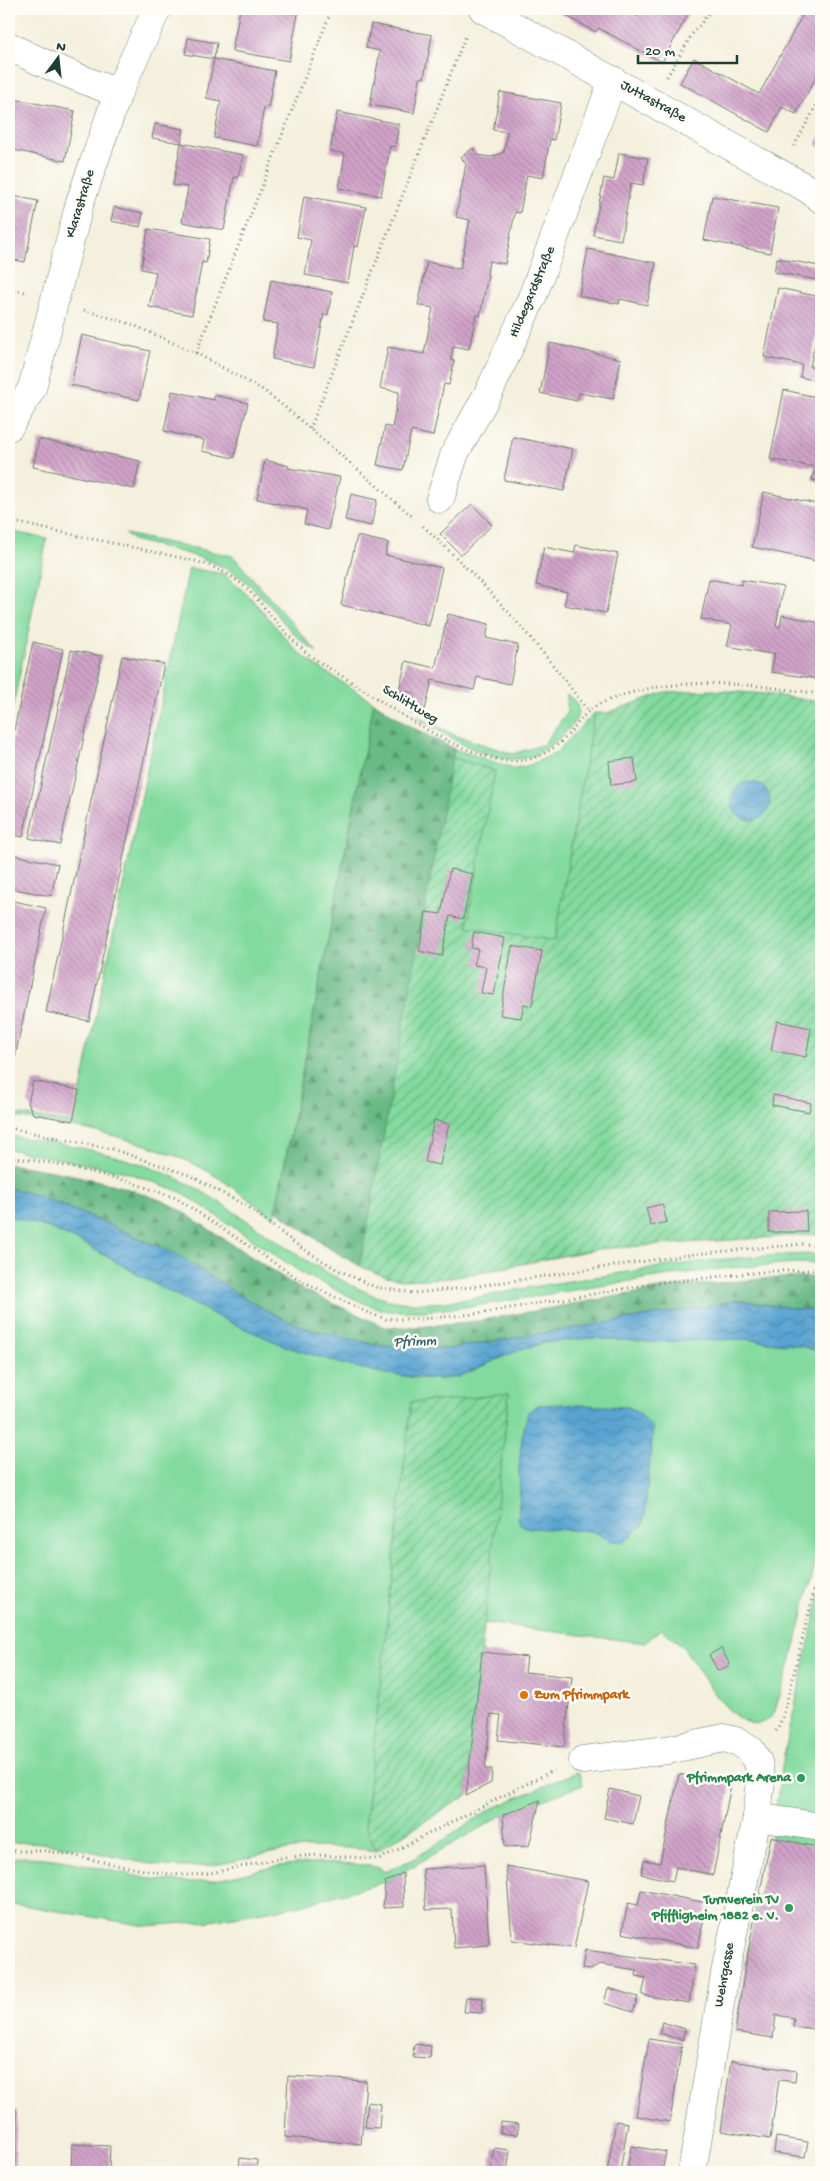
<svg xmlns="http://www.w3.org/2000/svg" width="830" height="2181" font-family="'Gochi Hand',sans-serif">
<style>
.grass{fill:#82da9e;stroke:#508c69;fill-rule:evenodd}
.forest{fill:url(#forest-firs);stroke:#447c5c}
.garden{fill:url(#garden-furrows);stroke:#508c69}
.water{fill:url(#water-waves);stroke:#3c7082}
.building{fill:url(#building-back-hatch)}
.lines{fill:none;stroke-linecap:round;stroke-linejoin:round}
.minor-casing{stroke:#6a7c6f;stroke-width:29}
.path{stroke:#6a7c6f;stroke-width:3;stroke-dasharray:1 4;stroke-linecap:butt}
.minor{stroke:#fff;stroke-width:28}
.food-dot{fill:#e8710a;stroke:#fdfcf7;stroke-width:2}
.leisure-dot{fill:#2e9e5b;stroke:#fdfcf7;stroke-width:2}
.labels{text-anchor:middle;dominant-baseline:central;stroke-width:5;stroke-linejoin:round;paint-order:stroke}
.street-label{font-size:14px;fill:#1f3d34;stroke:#fdfcf7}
.food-label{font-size:14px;font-weight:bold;fill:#c56008;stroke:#fdfcf7;text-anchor:start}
.leisure-label{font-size:14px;font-weight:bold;fill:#27864d;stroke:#fdfcf7;text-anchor:end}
.water-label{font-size:15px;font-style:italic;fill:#33616b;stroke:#fdfcf7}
</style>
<defs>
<pattern id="forest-firs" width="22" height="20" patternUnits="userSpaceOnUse" patternTransform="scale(1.25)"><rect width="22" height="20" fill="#69ba85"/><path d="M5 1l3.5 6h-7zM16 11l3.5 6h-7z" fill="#56986e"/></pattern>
<pattern id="garden-furrows" width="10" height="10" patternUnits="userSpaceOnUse" patternTransform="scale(1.25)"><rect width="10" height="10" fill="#82da9e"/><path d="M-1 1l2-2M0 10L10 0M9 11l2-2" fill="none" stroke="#6ab282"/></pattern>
<pattern id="water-waves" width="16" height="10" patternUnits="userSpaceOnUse" patternTransform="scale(1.25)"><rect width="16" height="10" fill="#59a4d1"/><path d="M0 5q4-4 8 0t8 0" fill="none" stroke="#4987aa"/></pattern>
<pattern id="building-back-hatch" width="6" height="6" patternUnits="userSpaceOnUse" patternTransform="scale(1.25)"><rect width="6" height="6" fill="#d1a3c9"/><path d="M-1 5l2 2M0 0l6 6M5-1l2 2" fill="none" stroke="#a986a4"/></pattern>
</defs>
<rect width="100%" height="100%" fill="#fdfcf7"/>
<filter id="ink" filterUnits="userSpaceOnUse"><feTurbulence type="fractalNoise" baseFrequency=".02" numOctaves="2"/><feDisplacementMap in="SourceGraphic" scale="10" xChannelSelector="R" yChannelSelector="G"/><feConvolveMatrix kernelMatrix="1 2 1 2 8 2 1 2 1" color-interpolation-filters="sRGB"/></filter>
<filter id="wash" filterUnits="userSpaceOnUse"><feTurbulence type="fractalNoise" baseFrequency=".0096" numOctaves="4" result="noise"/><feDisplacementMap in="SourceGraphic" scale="20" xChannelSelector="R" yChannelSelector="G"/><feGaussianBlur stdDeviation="1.12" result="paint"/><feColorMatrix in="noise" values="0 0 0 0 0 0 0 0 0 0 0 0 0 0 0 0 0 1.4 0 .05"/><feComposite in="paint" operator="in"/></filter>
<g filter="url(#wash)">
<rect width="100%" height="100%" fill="#f4f0dd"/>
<g class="grass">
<path d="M9,531l38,8 -38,188z"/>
<path d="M125,534l108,22 84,96c-31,-18 -45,-51 -73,-72 -31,-24 -74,-30 -111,-40z"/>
<path d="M189,568l35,6 25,22 48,55 19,15 58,36 -100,516c-25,-18 -54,-42 -82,-55 -57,-27 -121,-37 -183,-47v-3l65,10z"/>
<path d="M567,694c6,5 12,10 11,19 -1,13 -31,37 -43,42 -7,3 -18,4 -26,4 -35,-4 -68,-27 -98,-45l46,22 56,18 31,-10 23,-32z"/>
<path d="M594,713l-39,228 -88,-15 28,-155 -43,-14 2,-8 60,19 13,-2 29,-13z"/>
<path d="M9,1136c61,7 136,23 189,53 49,29 94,66 145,92 17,8 33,17 52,20 42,8 106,-9 149,-16 91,-14 185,-31 277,-31v10l-25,-1 -65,5 -68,8 -189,30 -49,5h-38l-19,-6 -63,-30 -124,-83 -55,-20 -117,-23z"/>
<path d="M9,1216l40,12 34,15 81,46 63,32 60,26 55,17 71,14 28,1 16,-2 64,-28 28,-7 42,-4 59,4 95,-3 56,7 20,6v188l-26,106 -21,68c-35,38 -74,-47 -92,-68 -6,-6 -14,-11 -21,-17l-16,14 -162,-20 26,-229 -54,6 -44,2 -46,424 12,25c-31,-4 -64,-6 -95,0 -30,5 -63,16 -93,16 -61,1 -119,-30 -180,-24zM528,1412l125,17 -9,96 -15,12 -17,4 -20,-10 -63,-3 -8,-3 -3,-7 2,-23 -1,-26 3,-32z"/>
<path d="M821,1588v391l-76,-12 26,-130 13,-82z"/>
<path d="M576,1772l4,2 3,11 -80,30 -118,67 -87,24 -87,15 -65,5 -124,-21 -13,1v-48c60,-6 117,23 176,24 34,1 68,-12 101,-17 32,-4 64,-3 95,3l2,4 31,-13 75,-49z"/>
</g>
<g class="forest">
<path d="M374,702l32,22 48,25 -94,517 -33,-19 -51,-37z"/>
<path d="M9,1164c55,8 112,19 163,41l127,83 86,39h34l58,-6 187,-33 108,-10 49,-1v35l-85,-12 -32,7 -258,42 -66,-3 -68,-16 -27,-10 -41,-22 -66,-43 -87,-38 -53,-21 -29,-8z"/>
</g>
<g class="garden">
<path d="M713,690l53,4 55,8v532l-223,15 -147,29 -49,2 -16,-3 -26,-11 92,-509 43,14 -28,155 88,15 39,-228h13l58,-21z"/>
<path d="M509,1393l-43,403 -89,55 -12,-25 46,-424 44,-2z"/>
</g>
<g class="water">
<circle cx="751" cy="801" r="19"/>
<path d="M9,1188l29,8 53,21 87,38 66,43 41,22 27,10 68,16 66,3 258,-42 32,-7 85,12v40l-20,-6 -56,-7 -95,3 -59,-4 -42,4 -28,7 -63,28 -17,2 -56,-5 -43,-10 -55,-17 -60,-26 -63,-32 -81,-46 -34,-15 -40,-12z"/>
<path d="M561,1404l67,3 12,7 13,15 -10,96 -19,17 -12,-1 -20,-10 -63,-3 -8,-3 -3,-7 2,-23 -1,-26 3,-32 6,-25 10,-7z"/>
</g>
<g id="blocks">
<g class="building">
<path d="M240,9h59l-10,52 -57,-10z"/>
<path d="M558,9h65l15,8 4,-8h49l-29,53 -64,-34 -2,4 -39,-21z"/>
<path d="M806,9h15v59l-25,46 -14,-7 -13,25 -89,-49 14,-25 65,36z"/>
<path d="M371,24l61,11 -8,43h-4l-6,35 -44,-8 10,-54 -14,-3z"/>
<path d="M188,38l29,5 -3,16 61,12 -7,37 -4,-1 -7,39 -43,-8 7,-37 -15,-3 8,-39 -29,-5z"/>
<path d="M500,92l61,11 -7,37 -4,-1 -7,39 -16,-3 -7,38 -5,-1 -10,52 -16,-3 -2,13 1,1 -8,41 -4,-1 -7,34 -16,-3 -2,14 3,1 -5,24 -5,-1 -11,52 -22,-5 -8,39 -26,-5 8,-39 7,2 7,-36 -19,-4 8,-41 36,7 9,-46 -15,-3 9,-43 33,7 10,-49 -14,-3 10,-53 -5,-7 12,-9 4,7 15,2 12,-5 3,-20 -14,-2z"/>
<path d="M9,98l66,13 -10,50 -56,-12z"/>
<path d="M337,112l62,12 -4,23 -5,-1 -9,50 -42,-8 6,-34 -15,-3z"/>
<path d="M155,124l29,5 -3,14 62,12 -5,23 -4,-1 -10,53 -42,-8 6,-35 -15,-2 8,-42 -29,-5z"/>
<path d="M821,135v13l-5,-4z"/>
<path d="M619,153l29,5 -5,27 -12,-2 -10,57 -28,-5 11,-57 10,2z"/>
<path d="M9,195l29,6 -13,61 -16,-3z"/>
<path d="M304,196l62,11 -8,40 -4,-1 -6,37 -43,-8 6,-35 -14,-3z"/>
<path d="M712,196l66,12 -8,45 -66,-13z"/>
<path d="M114,207l29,6 -3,14 -29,-6z"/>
<path d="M148,229l62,10 -4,24 -4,-1 -10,53 -43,-8 7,-35 -15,-3z"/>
<path d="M588,249l68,14 -9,42 -27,-6 -1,5 -40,-8z"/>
<path d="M777,258l42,8 -2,14 -43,-8z"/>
<path d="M271,280l61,12 -4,23 -4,-1 -10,53 -42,-8 6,-35 -15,-2z"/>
<path d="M778,288l43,9v19l-11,51 11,2v13l-21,-5 2,-12 -38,-8z"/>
<path d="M82,335l68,16 -11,49 -68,-15z"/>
<path d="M550,343l71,16 -8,40 -34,-6 -2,8 -37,-8z"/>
<path d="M784,390l37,8v45l-5,25 5,1v13l-9,-2 3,-13 -45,-8z"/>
<path d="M172,391l42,9v-5l34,8 -14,55 -32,-7 2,-11 -40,-9z"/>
<path d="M513,437l60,12 -9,42 -60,-11z"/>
<path d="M39,439l101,22 -6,28 -101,-22z"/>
<path d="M265,460l24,6 -1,2 52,9 -12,53 -24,-6 3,-14 -50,-11z"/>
<path d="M764,492l57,13v57l-69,-15z"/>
<path d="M351,494l26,6 -6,26 -26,-6z"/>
<path d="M472,504l20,21 -31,30 -21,-21z"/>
<path d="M357,536l31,7 -3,12 57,13 -13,58 -88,-21z"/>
<path d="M576,545l42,9 -12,59 -42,-8 3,-13 -31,-7 8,-38 30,6z"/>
<path d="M709,579l32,6 1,-5 41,7 -7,39 4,1 2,-12 39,8v52l-2,4 -48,-7 4,-19 -4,1 -44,-8 5,-21 -31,-6z"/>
<path d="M448,614l41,10 -3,14 32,7 -8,39 -33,-7 -3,13 -42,-10 -7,30 -14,-3 4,-14 -16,-3 7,-29 29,7z"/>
<path d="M33,642l30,7 -40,188 -14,-3v-81z"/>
<path d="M71,650l31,6 -42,189 -31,-7z"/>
<path d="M122,656l42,8 -75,357 -43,-9z"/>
<path d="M634,758l3,24 -26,3 -2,-24z"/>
<path d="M9,854l49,10 -7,32 -42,-8z"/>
<path d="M450,869l23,5 -10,45 -13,-3 -8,40 -23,-5 7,-39 15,2z"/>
<path d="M9,900l37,8 -34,164h-3z"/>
<path d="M474,932l31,6 -11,57 -13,-2 5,-26 -12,-2 4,-16 -7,-1z"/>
<path d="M512,946l30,5 -10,55 -8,-2 -3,14 -21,-3z"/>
<path d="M777,1021l34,7 -5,29 -35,-7z"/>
<path d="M33,1081l46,9 -6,31 -40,-7 -5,-11z"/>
<path d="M773,1095l38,8 -2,9 -37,-7z"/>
<path d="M434,1120l15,4 -9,41 -15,-3z"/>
<path d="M662,1204l5,18 -16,4 -5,-18z"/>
<path d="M806,1211l1,21h-38v-20z"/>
<path d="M721,1648l9,17 -12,6 -9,-16z"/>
<path d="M482,1652l45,5 -2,15 47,5 -8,70 -66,-7 3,-25 -10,-1 -6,55h7l-1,14 -25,13z"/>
<path d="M679,1774l52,11 -18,90 -37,-8 -3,14 -32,-7 3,-14 16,3z"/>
<path d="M610,1789l29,7 -6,28 -29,-6z"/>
<path d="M540,1800l-11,46 -24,1 -2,-32z"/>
<path d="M771,1837l50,11v182l-28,-4 1,-8 -18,-3 -3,23 -38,-6 10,-65z"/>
<path d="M484,1865l5,80 -35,3 -2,-39 -26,1 -3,-41z"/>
<path d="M506,1866l82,15 -14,67 -62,-8z"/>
<path d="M403,1873l1,34 -21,1 2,-26z"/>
<path d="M641,1890l66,13 -9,45 -76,-15 6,-30 10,2z"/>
<path d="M585,1950l110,15 -6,38 -47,-8 4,-17 -10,-2 1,-6 -38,-6 -8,6 -9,-1z"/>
<path d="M608,1988l30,9 -5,15 -29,-9z"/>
<path d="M466,1997l17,1 -1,15 -18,-1z"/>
<path d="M662,2022l23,7 -3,11 -23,-7z"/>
<path d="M649,2039l33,5 -12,78 -34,-6z"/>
<path d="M414,2044l17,2 -1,12 -17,-1z"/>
<path d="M731,2061l65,10 -1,11 -16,-2 -9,59 -49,-8z"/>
<path d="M288,2076l78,5 -5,63 -76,-7z"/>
<path d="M368,2102l13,2 -2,24 -14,-1z"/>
<path d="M9,2109l8,1 -3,62h-5z"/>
<path d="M616,2121l12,2 -8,49h-13z"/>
<path d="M501,2122l18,2 -2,11 -17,-2z"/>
<path d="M776,2137l32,5 -3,15 -31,-4z"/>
<path d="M72,2144l38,2 -1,26h-38z"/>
<path d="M631,2146l35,6 -4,20h-35z"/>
<path d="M494,2148l16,2 -3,22h-17z"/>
<path d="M240,2158l17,2 -1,12h-17z"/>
</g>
</g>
</g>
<g filter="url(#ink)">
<use href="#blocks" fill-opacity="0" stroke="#6a7c6f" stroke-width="1"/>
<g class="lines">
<defs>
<g id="minor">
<path d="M483,9l325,180 13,10"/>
<path d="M9,46c35,19 71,33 109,47l-38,109 -48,186 -23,39"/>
<path d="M118,93l39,-84"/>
<path d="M440,499l15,-46 35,-63 43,-95 80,-215"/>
<path d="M583,1760l84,-10 57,-12 15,4 12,8 7,12 3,18 -4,37 -31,151 -34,204"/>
<path d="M757,1817l64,10"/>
</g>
</defs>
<use href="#minor" class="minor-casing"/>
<g class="path">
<path d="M667,77l27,-46 7,-7 10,-15"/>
<path d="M794,146l27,-49"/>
<path d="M9,289l16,3"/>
<path d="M84,310l47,14 65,29 67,37 23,18 127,109"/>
<path d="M196,353l136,-344"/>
<path d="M310,429l156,-394"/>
<path d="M9,521l182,39c61,15 68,49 109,87 16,15 38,26 56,38 44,29 88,60 140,74 27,7 52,-3 71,-23 12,-13 18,-26 35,-33 68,-30 148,-19 219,-9"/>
<path d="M423,526c61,56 116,118 165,185"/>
<path d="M9,1128l103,21 77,26 59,32 52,40 38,23 37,17 39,6 50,-5 230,-34 109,-10 18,1"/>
<path d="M9,1157l43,6 72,17 52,18 126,83 64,31 20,7h36l53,-5 189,-32 109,-11 48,-1"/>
<path d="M776,1731l7,-14 38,-154"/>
<path d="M9,1851h37l25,4 50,11 47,8 20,1 18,-1 80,-17 35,-2 58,4 175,-89"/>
</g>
<use href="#minor" class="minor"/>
</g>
</g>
<circle class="food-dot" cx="524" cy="1695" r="5"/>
<g class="leisure-dot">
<circle cx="801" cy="1778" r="5"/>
<circle cx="789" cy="1908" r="5"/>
</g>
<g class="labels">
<g class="street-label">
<text transform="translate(653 102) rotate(29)">Juttastraße</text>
<text transform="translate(81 204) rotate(-73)">Klarastraße</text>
<text transform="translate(533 292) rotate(-67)">Hildegardstraße</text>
<text transform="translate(410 705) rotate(31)">Schlittweg</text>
<text transform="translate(725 1975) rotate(-80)">Wehrgasse</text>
</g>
<g class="food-label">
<text x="534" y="1695">Zum Pfrimmpark</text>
</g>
<g class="leisure-label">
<text x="791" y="1778">Pfrimmpark Arena</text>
<text x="779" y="1900">Turnverein TV<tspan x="779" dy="16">Pfiffligheim 1882 e. V.</tspan></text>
</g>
<g class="water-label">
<text transform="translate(415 1342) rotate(-2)">Pfrimm</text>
</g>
</g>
<rect width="830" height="2181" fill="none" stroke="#fdfcf7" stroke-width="30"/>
<g transform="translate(58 58) rotate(15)" stroke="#fdfcf7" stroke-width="4" paint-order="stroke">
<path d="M0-4L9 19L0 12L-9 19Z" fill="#1f3d34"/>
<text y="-8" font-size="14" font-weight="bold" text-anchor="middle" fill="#1f3d34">N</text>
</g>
<path d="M638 55v8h99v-8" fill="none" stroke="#1f3d34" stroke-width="2.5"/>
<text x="645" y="55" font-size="15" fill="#1f3d34" stroke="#fdfcf7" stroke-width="4" paint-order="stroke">20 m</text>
</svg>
